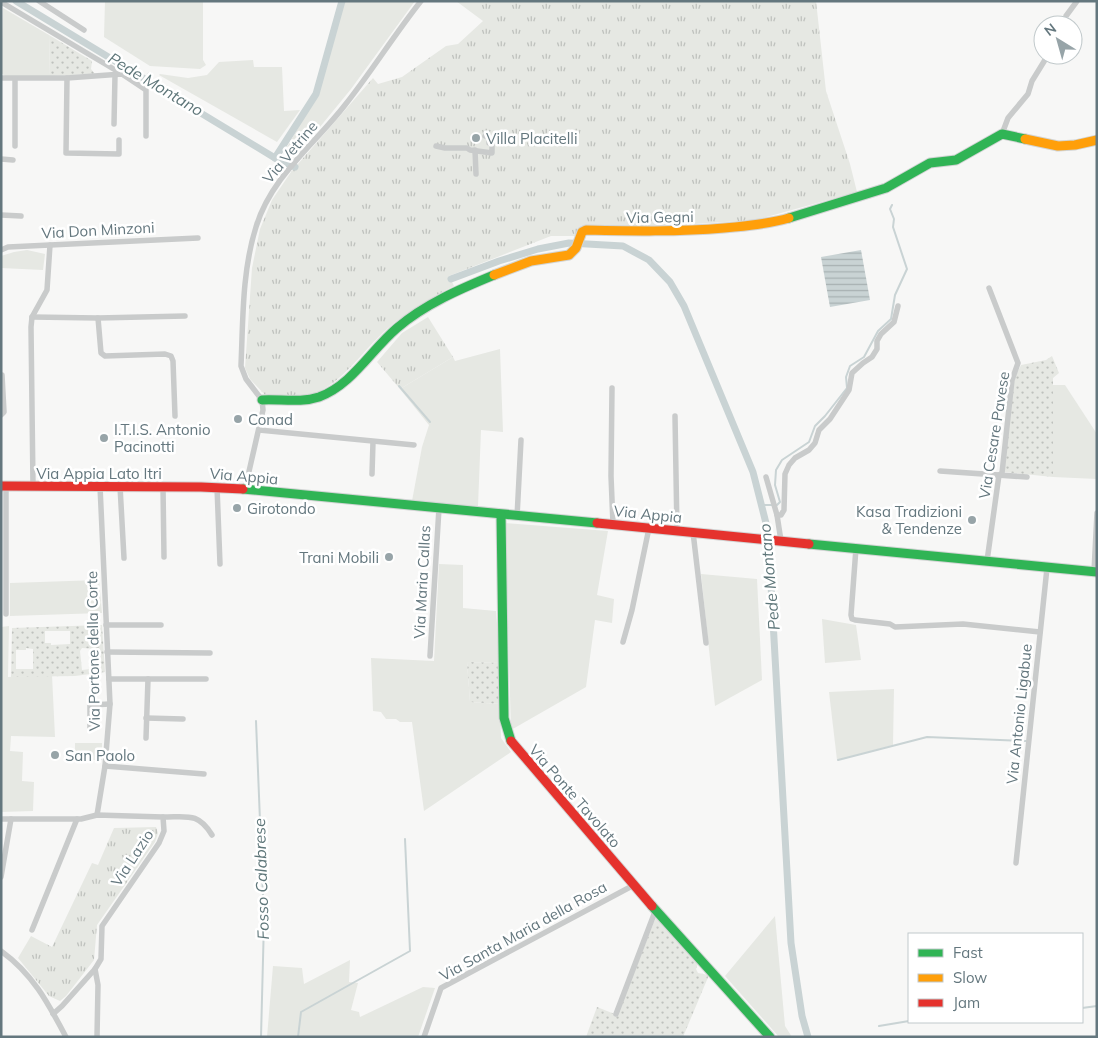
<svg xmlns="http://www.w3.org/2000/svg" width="1098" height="1038" font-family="Mulish,sans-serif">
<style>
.grass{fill:#e6e8e3}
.park{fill:url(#park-tufts)}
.garden{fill:url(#garden-dots);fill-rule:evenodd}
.water{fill:url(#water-rules)}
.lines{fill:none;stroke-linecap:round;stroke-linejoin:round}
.stream{stroke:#c9d3d4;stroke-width:2}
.canal{stroke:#c9d3d4;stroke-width:7}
.fast-casing{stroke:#d2d4d4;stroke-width:11}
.slow-casing{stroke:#d2d4d4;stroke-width:11}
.jam-casing{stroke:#d2d4d4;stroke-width:11}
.street{stroke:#c9cbcb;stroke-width:5.5}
.fast{stroke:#30b455;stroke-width:9}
.slow{stroke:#ff9f0a;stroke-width:9}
.jam{stroke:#e5322d;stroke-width:9}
.poi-dot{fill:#97a4a8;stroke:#fff;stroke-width:2}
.labels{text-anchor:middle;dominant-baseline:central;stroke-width:5;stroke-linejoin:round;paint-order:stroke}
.poi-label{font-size:15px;fill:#64777e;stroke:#fff;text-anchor:start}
.street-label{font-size:15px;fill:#64777e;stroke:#fff}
.water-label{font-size:16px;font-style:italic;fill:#5e7679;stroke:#fff}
</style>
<defs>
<pattern id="park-tufts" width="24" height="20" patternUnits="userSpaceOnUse" patternTransform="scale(1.25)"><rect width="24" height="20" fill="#e6e8e3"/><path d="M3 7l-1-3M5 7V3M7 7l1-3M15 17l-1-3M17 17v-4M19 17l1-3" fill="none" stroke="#bec1bd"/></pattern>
<pattern id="garden-dots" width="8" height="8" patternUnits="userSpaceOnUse" patternTransform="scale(1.25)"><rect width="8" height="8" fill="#e6e8e3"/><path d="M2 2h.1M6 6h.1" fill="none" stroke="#bec1bd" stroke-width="1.8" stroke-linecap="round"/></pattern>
<pattern id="water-rules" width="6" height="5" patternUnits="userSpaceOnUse" patternTransform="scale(1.25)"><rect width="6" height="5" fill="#c9d3d4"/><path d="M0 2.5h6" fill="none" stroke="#a7b0b1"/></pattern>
</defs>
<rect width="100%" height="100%" fill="#f7f7f6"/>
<g class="grass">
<path d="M105,1h98v59l3,5 -6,4 -50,-3 -46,-29z"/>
<path d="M344,1h71l-64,88 -54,66 -11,-6 31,-54z"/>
<path d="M3,8l46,27 1,41h-45l-4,-3z"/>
<path d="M253,60l1,7h28l2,44 16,-1 -23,32 -118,-67 1,-1 28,4 19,-3 12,-13z"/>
<path d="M27,250l18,4 -2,16 -42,-2v-12l13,-4z"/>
<path d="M500,349l3,83 -22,-2 -3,76 -66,-5 10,-54 7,-22 -29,-36 53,-32 2,4z"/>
<path d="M1053,385h12l32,49v45l-44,-2z"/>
<path d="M505,523l103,8 -11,64 17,4 -2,24 -17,-3 -9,67 -75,43z"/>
<path d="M439,564l24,1v43l33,3 4,52 -33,-1 3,40 30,2 1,34 10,14 -87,59 -12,-89h-12l-4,-3h-10l-5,-7 -8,-1 -2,-53 63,3z"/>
<path d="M701,574l56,5 5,101 -47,26z"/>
<path d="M99,580l3,33 -92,3v-33z"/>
<path d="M822,619l34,6 5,35 -36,3z"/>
<path d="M9,626l-1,51 44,-2 3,62 -44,-1 -1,15 13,1 -1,29 12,1 -1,29 -32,1v-185z"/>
<path d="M894,689l-1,56 -56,15 -8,-68z"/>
<rect x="75" y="743" width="27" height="17"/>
<path d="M775,916l10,110 7,11h-13l-54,-61z"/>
<path d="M350,960l-1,22 9,1 -7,27 8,2 1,5 63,-30 12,1 -17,49h-151l6,-71 29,2 2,16z"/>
</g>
<g class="park">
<path d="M456,1h360l10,90 24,73 7,28 -101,28 -109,7 -69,1 -3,8h-24l-102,40 5,10c-24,12 -47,25 -67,43 -27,24 -46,58 -82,68 -11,3 -27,-1 -39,-1l-16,-17 -5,-11 7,-100 8,-39 12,-29 19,-28 82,-94 5,6 24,-7 44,-31 12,-2 25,-23z"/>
<path d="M428,317l25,40 -53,32 -23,-27 25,-29z"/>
<path d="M156,827l2,6 -3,9 -58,83 -3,35 -28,36 -6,5 -11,-5 -31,-38 13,-22 21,11 40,-84 6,2 16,-37z"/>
</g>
<g class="garden">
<path d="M49,35l43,26 -1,8 4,5 -45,2z"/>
<path d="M1052,356l7,17 -6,5v99l-49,-5 10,-93 7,-14 25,-5z"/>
<path d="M102,625l3,47 -30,4 -64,1 1,-49zM45,631h25v13l-19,1v-2h-6zM26,648l7,1v20h-17v-19h10zM82,648l16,1 1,19 -17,2 -2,-19z"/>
<path d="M467,662l33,1v41l-30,-2z"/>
<path d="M656,917l42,46 -2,6 2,4 11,2 -26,62h-97l11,-30 20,8z"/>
</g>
<path class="water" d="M861,250l9,50 -40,7 -9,-50z"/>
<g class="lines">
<g class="stream">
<path d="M399,386l31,36"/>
<path d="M761,505h16l3,-3 -5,-17 1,-15 6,-10 27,-18 6,-16 10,-10 22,-28 -1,-11 4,-11 14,-9 14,-26 13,-12 4,-24 12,-26 -14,-42 1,-8 -4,-10 2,-4"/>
<path d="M256,721l8,200 -3,116"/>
<path d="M838,760l89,-23 99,4"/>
<path d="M1082,1008l15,-2"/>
<path d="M879,1026l30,-5"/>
<path d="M298,1037l3,-25 109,-61 -5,-112"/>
</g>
<g class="canal">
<path d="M16,1l259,157 20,9"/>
<path d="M275,158l41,-64 26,-93"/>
<path d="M451,279l48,-18 39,-12 31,-6 54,3 26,14 21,22 14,24 69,166 15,59 23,412 11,73 6,21"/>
</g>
<defs>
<g id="fast">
<path d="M789,218l97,-30 44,-25 26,-3 46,-26 23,5"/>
<path d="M262,400c19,-1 39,3 57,-3 33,-12 52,-47 78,-69 28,-24 63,-39 97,-53"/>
<path d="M243,489l354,34"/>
<path d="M501,515l3,203 7,23"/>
<path d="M809,544l288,28"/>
<path d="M652,906l118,131"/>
</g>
<g id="slow">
<path d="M1025,139l33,7 17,-1 22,-5"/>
<path d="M494,275l37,-14 38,-6 7,-7 6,-16 4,-2c46,1 92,2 138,-2 22,-2 44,-4 65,-10"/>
</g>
<g id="jam">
<path d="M1,486l200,1 42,2"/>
<path d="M597,523l212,21"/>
<path d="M511,741l141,165"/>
</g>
</defs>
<use href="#fast" class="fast-casing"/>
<use href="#slow" class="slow-casing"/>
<use href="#jam" class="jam-casing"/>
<g class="street">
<path d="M39,1l45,29"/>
<path d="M1,2l121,72"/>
<path d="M1063,25l3,-9 11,-15"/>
<path d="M1,78h66l55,-4 24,16v46"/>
<path d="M67,78l-1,75 53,1v-14"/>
<path d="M15,79v67"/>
<path d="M143,87l7,-12"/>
<path d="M114,124l1,-49"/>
<path d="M1002,134l6,-16 20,-24 4,-13 16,-26"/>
<path d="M436,146l9,2h22l3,2 22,3v-10h-3v-6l-4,-1"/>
<path d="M475,150l1,24"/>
<path d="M1,159l12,1"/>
<path d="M1,215l20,1"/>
<path d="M1,250l7,-3 42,-2 148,-7"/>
<path d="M32,317l66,1 87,-2"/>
<path d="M98,318l3,35 4,3 60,-2 6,2 2,5 2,55"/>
<path d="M612,388l-1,88 2,48"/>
<path d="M1,415l3,-3 -2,-37"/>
<path d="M675,416l2,115"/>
<path d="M259,430l155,15"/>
<path d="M940,471l87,6"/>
<path d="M372,474l1,-32"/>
<path d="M766,477l11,38"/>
<path d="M6,486v128"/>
<path d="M33,486l-2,-159 1,-10 15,-27 3,-45"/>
<path d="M120,486l4,72"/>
<path d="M163,487l1,70"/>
<path d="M217,487l3,77"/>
<path d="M245,489l18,-79 -1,-10 -16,-21 -5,-13c2,-46 1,-95 15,-139 15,-50 58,-82 89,-122 27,-34 49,-70 76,-104"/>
<path d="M517,517l4,-77"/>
<path d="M693,532l13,111"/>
<path d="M781,541l-4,-26h4l3,-5 1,-36 4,-9 6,-7 14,-8 6,-7 4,-13 11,-11 19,-29 3,-17 11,-10 9,-6 5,-8v-8l4,-7 13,-12 4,-16"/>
<path d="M856,548l-5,67 1,4 3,1 35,4 5,3 68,-3 77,8"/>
<path d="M987,561l12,-86 3,-2 10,-93 6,-17 -29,-75"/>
<path d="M1094,572l3,-59"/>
<path d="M106,625h55"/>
<path d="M623,642l9,-32 17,-82"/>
<path d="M107,652l103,1"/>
<path d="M430,656l9,-148"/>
<path d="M109,679h97"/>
<path d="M146,718l37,1"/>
<path d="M90,728v-23l20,-1"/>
<path d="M146,738l2,-59"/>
<path d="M105,766l99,8"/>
<path d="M97,815l8,-49 5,-62 -10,-218"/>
<path d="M163,817c24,0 35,-5 49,18"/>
<path d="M1,819h80l16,-4 66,2 1,14 -5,12 -57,83 -1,33 -6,10 3,16 -1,52"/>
<path d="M1016,863l31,-295"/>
<path d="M1,877l10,-58"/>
<path d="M32,930l45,-111"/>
<path d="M1,951c32,23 47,52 65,86"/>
<path d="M53,1014l9,-8 33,-37"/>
<path d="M616,1014l40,-105"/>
<path d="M424,1037l17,-49 193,-103"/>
</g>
<use href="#fast" class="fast"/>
<use href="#slow" class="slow"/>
<use href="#jam" class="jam"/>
</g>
<g class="poi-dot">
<circle cx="476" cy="138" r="5"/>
<circle cx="238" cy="419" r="5"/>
<circle cx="104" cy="438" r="5"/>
<circle cx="237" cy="508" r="5"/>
<circle cx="972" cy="520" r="5"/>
<circle cx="389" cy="557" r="5"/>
<circle cx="55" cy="755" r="5"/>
</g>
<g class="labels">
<g class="poi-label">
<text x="486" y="138">Villa Placitelli</text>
<text x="248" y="419">Conad</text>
<text x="114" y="429">I.T.I.S. Antonio<tspan x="114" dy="17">Pacinotti</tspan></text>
<text x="247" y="508">Girotondo</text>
<text x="962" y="511" text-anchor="end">Kasa Tradizioni<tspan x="962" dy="17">&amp; Tendenze</tspan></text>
<text x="379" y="557" text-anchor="end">Trani Mobili</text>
<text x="65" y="755">San Paolo</text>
</g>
<g class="street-label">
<text transform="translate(290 152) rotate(-50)">Via Vetrine</text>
<text transform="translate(660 217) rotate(-1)">Via Gegni</text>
<text transform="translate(98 230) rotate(-3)">Via Don Minzoni</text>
<text transform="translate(994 435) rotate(-81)">Via Cesare Pavese</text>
<text x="99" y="473">Via Appia Lato Itri</text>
<text transform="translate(244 476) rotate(5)">Via Appia</text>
<text transform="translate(648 514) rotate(6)">Via Appia</text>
<text transform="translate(422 582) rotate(-87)">Via Maria Callas</text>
<text transform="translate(93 651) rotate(-91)">Via Portone della Corte</text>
<text transform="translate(1019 714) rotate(-84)">Via Antonio Ligabue</text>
<text transform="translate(575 796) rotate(49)">Via Ponte Tavolato</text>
<text transform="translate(132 858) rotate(-57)">Via Lazio</text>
<text transform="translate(523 931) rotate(-29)">Via Santa Maria della Rosa</text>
</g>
<g class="water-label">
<text transform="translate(156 84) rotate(31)">Pede Montano</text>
<text transform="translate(769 577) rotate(-95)">Pede Montano</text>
<text transform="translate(261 879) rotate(-92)">Fosso Calabrese</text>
</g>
</g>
<rect width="1098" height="1038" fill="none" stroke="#64777e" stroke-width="5"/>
<rect x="908" y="933" width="175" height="90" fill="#ffffff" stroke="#c1c9cb"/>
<rect x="918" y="949" width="25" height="8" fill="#30b455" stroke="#c1c9cb"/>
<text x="953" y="958" font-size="15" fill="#64777e">Fast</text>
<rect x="918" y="974" width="25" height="8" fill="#ff9f0a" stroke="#c1c9cb"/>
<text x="953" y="983" font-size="15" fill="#64777e">Slow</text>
<rect x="918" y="999" width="25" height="8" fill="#e5322d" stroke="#c1c9cb"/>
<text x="953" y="1008" font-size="15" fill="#64777e">Jam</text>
<g transform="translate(1058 40) rotate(323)"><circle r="24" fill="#ffffff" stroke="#c1c9cb"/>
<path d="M0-4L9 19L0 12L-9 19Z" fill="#97a4a8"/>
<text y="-8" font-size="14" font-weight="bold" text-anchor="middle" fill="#64777e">N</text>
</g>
</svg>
